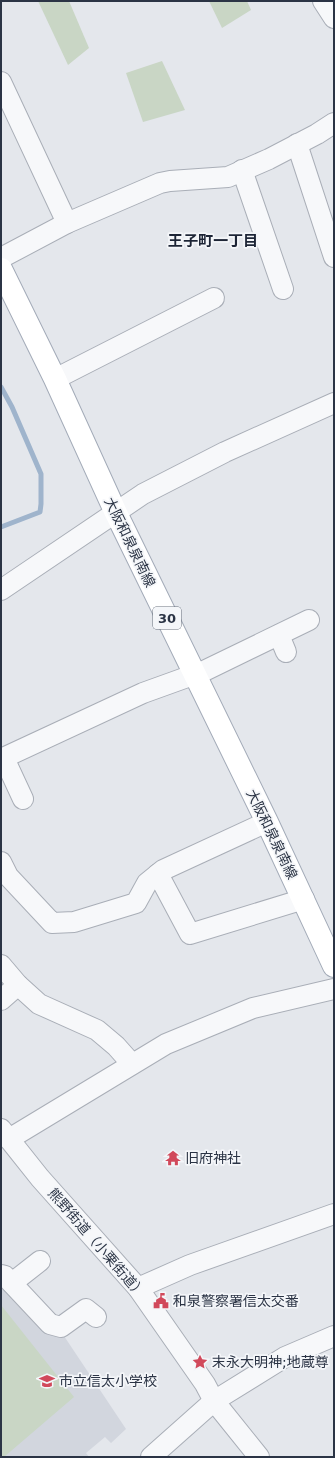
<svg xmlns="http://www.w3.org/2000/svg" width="335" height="1458" font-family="'DejaVu Sans','Noto Sans JP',sans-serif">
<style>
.built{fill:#d2d6de}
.green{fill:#c9d6c5}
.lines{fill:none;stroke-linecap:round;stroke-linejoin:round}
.stream{stroke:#9fb4cc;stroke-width:5}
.minor-casing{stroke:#a9aeb7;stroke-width:22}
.major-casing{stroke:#a3abb8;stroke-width:24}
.minor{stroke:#f7f8fa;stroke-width:20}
.major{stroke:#fff;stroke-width:22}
.labels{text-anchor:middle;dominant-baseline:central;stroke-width:3.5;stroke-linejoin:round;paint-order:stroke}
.shield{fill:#f4f6f9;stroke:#676e7b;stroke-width:1}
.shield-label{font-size:13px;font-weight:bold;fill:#2b3445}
.street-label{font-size:14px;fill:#2b3445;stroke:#f4f6f9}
.poi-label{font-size:14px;fill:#2b3445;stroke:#f4f6f9;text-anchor:start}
.neighbourhood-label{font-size:15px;font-weight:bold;fill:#1d2536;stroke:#f4f6f9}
</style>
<rect width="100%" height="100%" fill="#e4e7ec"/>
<path class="built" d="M1,1281l61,52 64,96 -15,14 -6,-6 -19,16 3,4h-88z"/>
<g class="green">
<path d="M38,1h31l20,47 -21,17z"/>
<path d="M209,1h38l4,9 -29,18z"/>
<path d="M162,61l23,49 -42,12 -17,-49z"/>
<path d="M1,1305l73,92 -70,60h-3z"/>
</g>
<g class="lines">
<path class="stream" d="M1,387l11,20 29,67v30l-1,8 -39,15"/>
<defs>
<g id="minor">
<path d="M323,1l11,17"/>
<path d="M1,82l66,141"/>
<path d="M297,144l37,113"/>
<path d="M242,170l41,119"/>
<path d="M1,258l66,-35 93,-40 10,-2 58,-4 41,-18 48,-25 17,-11"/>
<path d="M55,379l159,-81"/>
<path d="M1,590l142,-96 82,-42 109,-49"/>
<path d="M279,635l7,17"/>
<path d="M4,758l19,41"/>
<path d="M1,759l142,-66 61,-22 105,-51"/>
<path d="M1,862l7,14 44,47 22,-1 62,-19 11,-20 16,-13 104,-48"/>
<path d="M158,874l32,60 114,-35"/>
<path d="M1,965l17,20 21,19 58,26 19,16 16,18"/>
<path d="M1,1000l17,-15"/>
<path d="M1,1129l39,49 98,110 67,96 9,17 45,56"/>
<path d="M9,1139l157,-95 87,-36 81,-19"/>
<path d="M1,1275l4,1 45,48 11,3 25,-18 10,8"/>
<path d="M12,1283l28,-22"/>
<path d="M138,1288l52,-23 144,-51"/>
<path d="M151,1457l63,-56 71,-44 49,-21"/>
</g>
<path id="major" d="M1,269l54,110 61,134 151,309 67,144"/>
</defs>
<use href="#minor" class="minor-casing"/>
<use href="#major" class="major-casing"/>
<use href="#minor" class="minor"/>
<use href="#major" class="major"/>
</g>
<defs>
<symbol id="temple-bare" viewBox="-9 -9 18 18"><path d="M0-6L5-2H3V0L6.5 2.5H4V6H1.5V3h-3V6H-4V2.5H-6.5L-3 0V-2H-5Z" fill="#d1495b" stroke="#f4f6f9" stroke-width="2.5" paint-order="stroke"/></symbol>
<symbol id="civic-bare" viewBox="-9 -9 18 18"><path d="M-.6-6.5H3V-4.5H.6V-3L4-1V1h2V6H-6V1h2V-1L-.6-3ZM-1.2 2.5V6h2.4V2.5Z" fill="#d1495b" stroke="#f4f6f9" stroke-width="2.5" paint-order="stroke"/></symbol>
<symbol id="sight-bare" viewBox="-9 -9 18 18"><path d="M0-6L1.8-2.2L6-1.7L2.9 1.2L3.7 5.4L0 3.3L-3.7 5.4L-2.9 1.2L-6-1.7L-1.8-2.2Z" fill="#d1495b" stroke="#f4f6f9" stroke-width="2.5" paint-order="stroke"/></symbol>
<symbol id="school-bare" viewBox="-9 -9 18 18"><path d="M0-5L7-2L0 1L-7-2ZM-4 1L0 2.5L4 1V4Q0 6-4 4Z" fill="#d1495b" stroke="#f4f6f9" stroke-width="2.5" paint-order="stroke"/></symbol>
</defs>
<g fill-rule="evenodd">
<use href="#temple-bare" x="162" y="1147" width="22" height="22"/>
<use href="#civic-bare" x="150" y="1290" width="22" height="22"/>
<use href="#sight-bare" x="189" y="1351" width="22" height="22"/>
<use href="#school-bare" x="36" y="1370" width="22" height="22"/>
</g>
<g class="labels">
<rect class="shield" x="153" y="607" width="28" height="22" rx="3"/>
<g class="shield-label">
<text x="167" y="618">30</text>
</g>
<g class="street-label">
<text transform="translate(130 542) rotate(64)">大阪和泉泉南線</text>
<text transform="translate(272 834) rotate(64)">大阪和泉泉南線</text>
<text transform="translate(97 1243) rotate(49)">熊野街道（小栗街道）</text>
</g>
<g class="poi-label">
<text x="185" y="1158">旧府神社</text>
<text x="173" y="1301">和泉警察署信太交番</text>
<text x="212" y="1362">末永大明神;地蔵尊</text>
<text x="59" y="1381">市立信太小学校</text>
</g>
<g class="neighbourhood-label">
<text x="213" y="241">王子町一丁目</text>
</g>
</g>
<rect width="335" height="1458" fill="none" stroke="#2b3445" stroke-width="4"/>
</svg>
